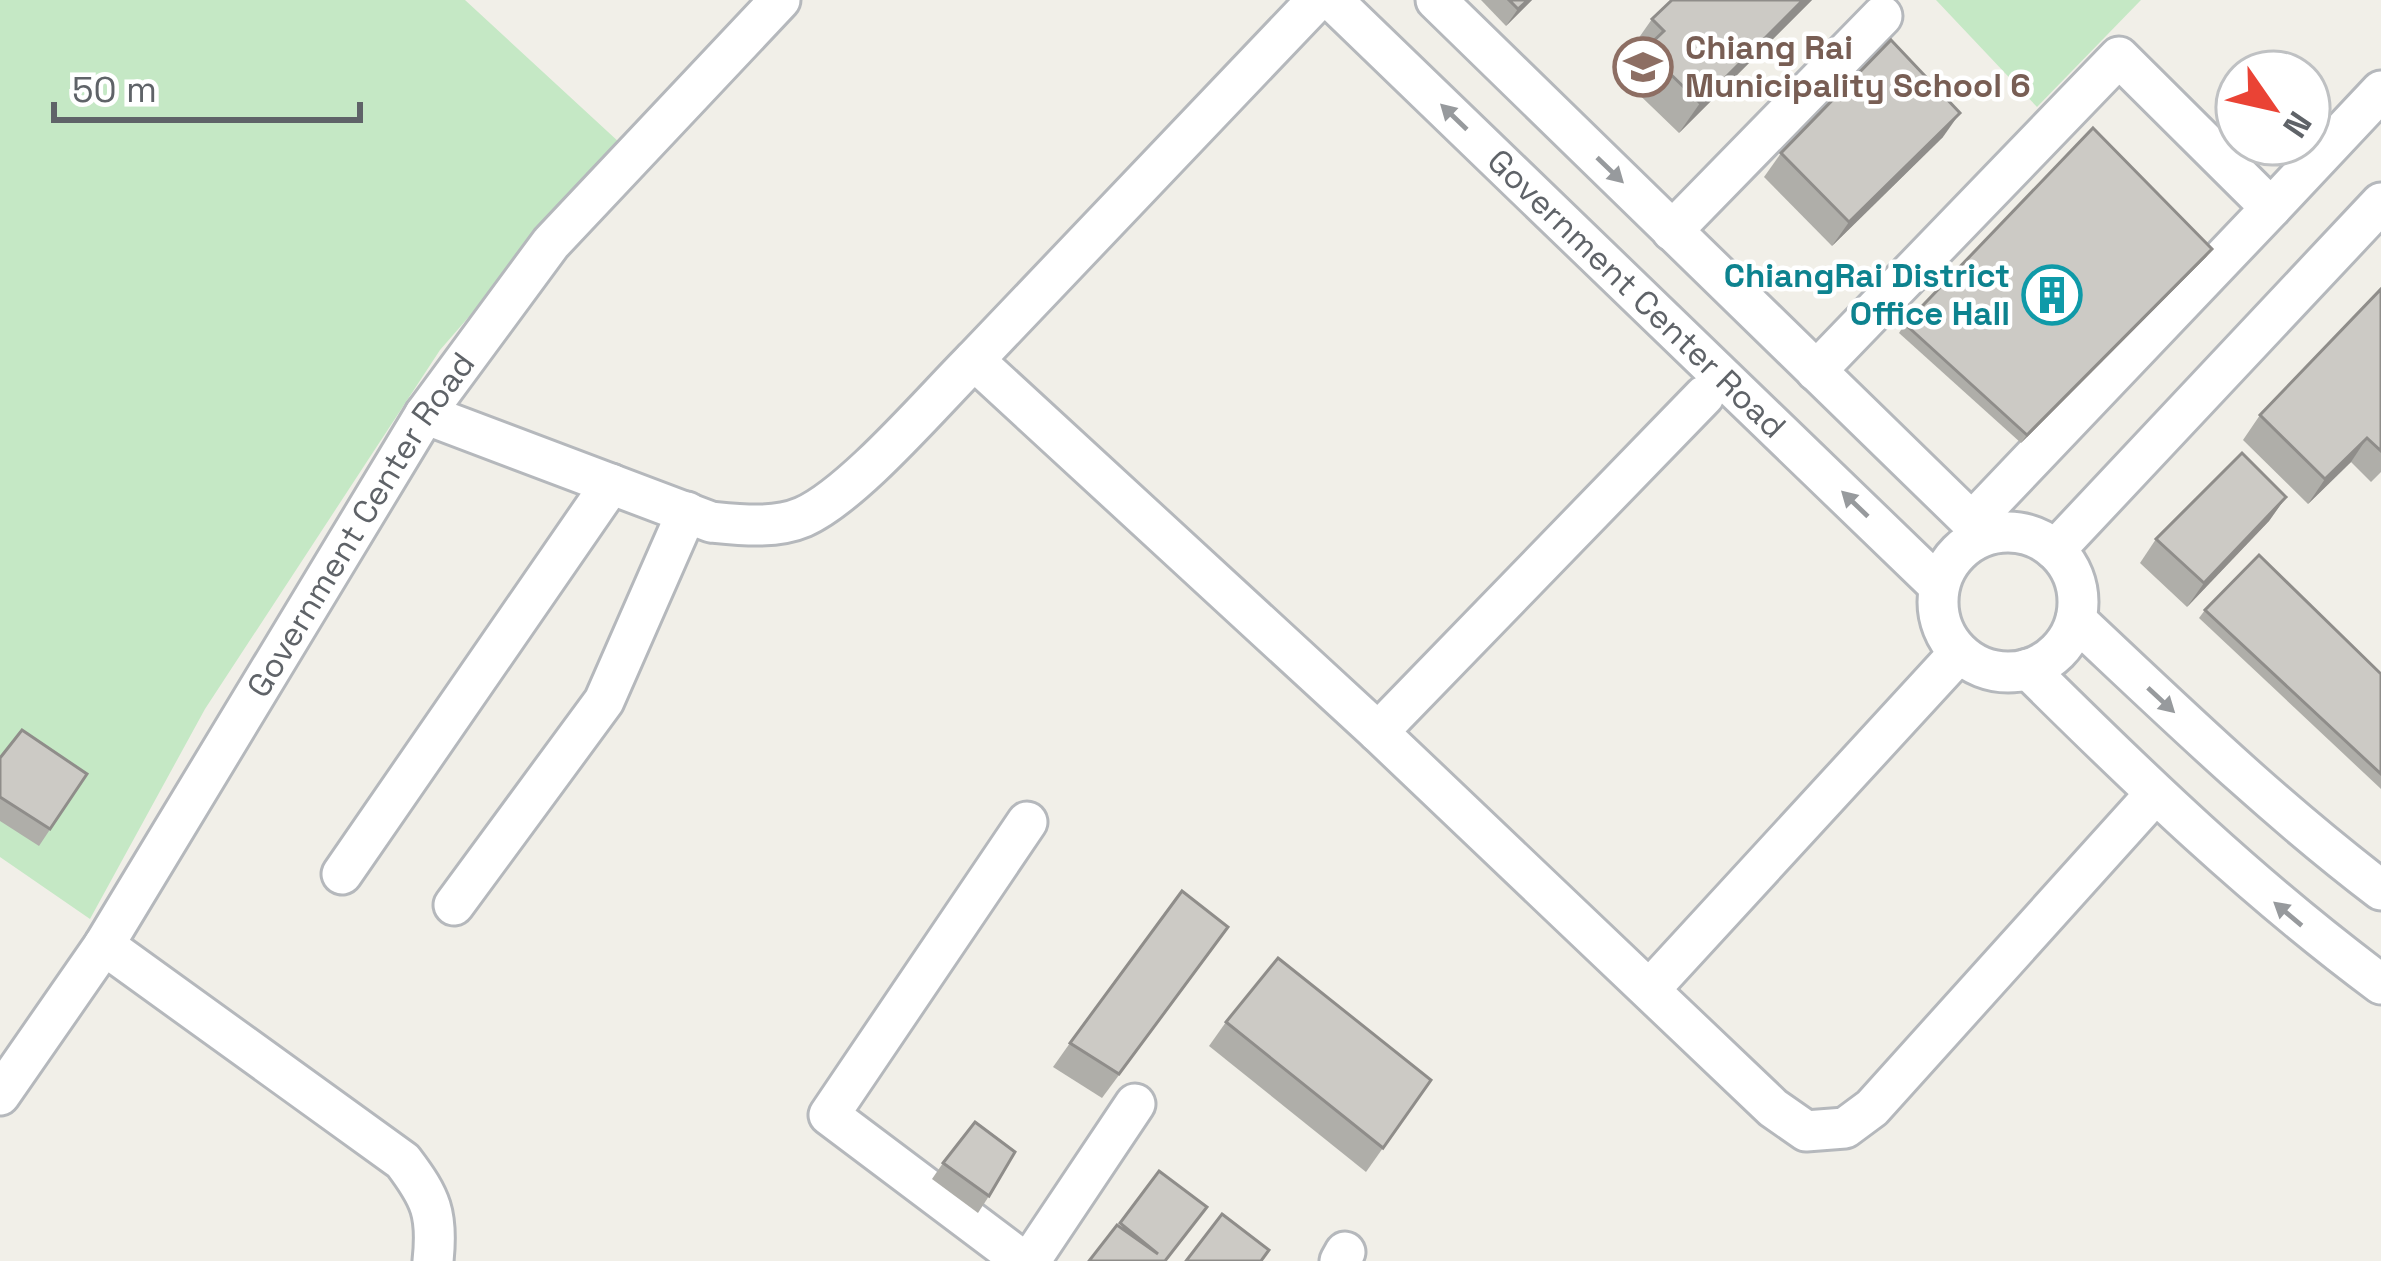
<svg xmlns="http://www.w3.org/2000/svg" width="2381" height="1261" font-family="'Space Grotesk',sans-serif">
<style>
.green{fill:#c5e8c5}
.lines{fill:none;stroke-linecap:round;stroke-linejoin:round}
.minor-casing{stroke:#b5b8bc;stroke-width:45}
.minor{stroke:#fff;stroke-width:39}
.wall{fill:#afaea9}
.shaded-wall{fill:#8f8d8a}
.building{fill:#cccac5;stroke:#8f8d8a;stroke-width:3}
.oneway{fill:#979a9d}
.labels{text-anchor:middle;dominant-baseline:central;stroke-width:9;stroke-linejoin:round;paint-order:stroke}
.education-label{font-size:33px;font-weight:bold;fill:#785e54;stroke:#fff;text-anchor:start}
.culture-label{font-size:33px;font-weight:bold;fill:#0d838f;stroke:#fff;text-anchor:end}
.street-label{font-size:33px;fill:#5f6368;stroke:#fff}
</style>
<rect width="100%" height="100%" fill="#f1efe8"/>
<g class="green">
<path d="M0,0h465l155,143 -180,207 -235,359 -115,210 -90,-62z"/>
<path d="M1936,0h205l-104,107z"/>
</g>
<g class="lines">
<defs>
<g id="minor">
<path id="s1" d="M1332,0l607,586"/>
<path d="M1436,0l549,535"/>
<path d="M1672,231l210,-215"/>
<path d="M974,360l343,-360"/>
<path d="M1816,371l303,-314 152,151 110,-117"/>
<path d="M425,414l286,108c30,3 64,7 92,-5 50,-22 129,-115 171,-157l404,372 395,376 33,23 39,-3 27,-20 283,-314"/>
<path d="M1972,522l299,-314"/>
<circle cx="2008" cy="602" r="70"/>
<path d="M2055,550l326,-347"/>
<path d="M2076,620c99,93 196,187 305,270"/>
<path d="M2028,669c113,112 225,220 353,315"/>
<path d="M1378,732l326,-336"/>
<path d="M342,874l269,-390"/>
<path d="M454,905l150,-204 83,-189"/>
<path d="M104,945l299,216c28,37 35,53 30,100"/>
<path d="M1650,989l309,-336"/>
<path id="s2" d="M0,1095l104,-150 321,-531 126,-171 229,-243"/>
<path d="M1023,1261l-194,-146 198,-293"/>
<path d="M1030,1261l105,-157"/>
<path d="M1340,1261l5,-9"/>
</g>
</defs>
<use href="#minor" class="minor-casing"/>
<use href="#minor" class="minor"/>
</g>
<g class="wall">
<path d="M1481,0h51l-26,26z"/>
<path d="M1812,0l-133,133 -55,-53 15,-22 -8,-9 21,-30z"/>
<path d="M1943,137l-111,109 -68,-69 17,-24z"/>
<path d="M2212,249l-6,8 -185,186 -122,-110 6,-9z"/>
<path d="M2381,289v183l-10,10 -20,-20 -43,42 -65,-64 17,-25z"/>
<path d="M2286,497l-17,24 -82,86 -47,-44 16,-24z"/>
<path d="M2205,610l176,64v115l-182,-171z"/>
<path d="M0,758l87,16 -48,72 -39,-25z"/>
<path d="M1211,951l-109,147 -49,-31 17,-24z"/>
<path d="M1226,1022l205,58 -65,92 -157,-126z"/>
<path d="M943,1163l46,33 -11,17 -46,-34z"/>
</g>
<g class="shaded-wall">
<path d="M1528,0h4l-26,26 12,-17z"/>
<path d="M1803,0h9l-133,133 21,-30z"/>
<path d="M1960,113l-17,24 -111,109 17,-24z"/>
<path d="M2212,249l-6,8 -185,186 6,-8z"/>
<path d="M2367,438l-16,24 -43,42 17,-25z"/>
<path d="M2286,497l-17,24 -82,86 17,-24z"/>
</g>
<g class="building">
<path d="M1509,0h19l-10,9z"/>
<path d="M1672,0h131l-103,103 -55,-54 19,-18 -12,-12z"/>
<path d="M1891,40l69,73 -111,109 -68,-69z"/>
<path d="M2093,128l119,121 -185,186 -122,-111z"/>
<path d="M2381,289v162l-14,-13 -42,41 -65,-64z"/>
<path d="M2242,453l44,44 -82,86 -48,-44z"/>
<path d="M2259,555l122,119v100l-176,-164z"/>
<path d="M22,730l65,44 -37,55 -50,-32v-39z"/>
<path d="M1182,891l46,36 -109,147 -49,-31z"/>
<path d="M1278,958l153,122 -48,68 -157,-126z"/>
<path d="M975,1122l40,30 -26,44 -46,-33z"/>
<path d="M1159,1171l48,36 -42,54h-76l28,-36 41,29 -38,-31z"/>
<path d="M1222,1214l47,36 -8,11h-75z"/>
</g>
<defs><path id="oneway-solid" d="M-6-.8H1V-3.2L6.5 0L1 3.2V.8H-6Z" transform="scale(3)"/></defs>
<g class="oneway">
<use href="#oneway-solid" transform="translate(1454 117) rotate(-136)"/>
<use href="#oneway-solid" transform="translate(1610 170) rotate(44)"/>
<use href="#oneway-solid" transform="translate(1855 504) rotate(-136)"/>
<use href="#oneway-solid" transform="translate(2161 700) rotate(43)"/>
<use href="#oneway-solid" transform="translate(2288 914) rotate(-140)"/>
</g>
<defs>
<symbol id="school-ring" viewBox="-11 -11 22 22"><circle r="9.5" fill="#fff" stroke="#8d6e63" stroke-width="1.5"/><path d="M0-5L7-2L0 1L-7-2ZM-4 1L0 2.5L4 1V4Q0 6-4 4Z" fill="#8d6e63"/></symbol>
<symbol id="building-ring" viewBox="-11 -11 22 22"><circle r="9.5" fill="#fff" stroke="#0f9aa8" stroke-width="1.5"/><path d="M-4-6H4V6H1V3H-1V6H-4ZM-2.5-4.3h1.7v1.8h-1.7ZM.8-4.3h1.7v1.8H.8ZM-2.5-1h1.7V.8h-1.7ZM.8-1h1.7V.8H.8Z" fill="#0f9aa8"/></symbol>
</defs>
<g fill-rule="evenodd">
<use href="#school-ring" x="1610" y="34" width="66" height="66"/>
<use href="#building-ring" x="2019" y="262" width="66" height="66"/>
</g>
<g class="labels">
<g class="education-label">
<text x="1685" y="48">Chiang Rai<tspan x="1685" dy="38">Municipality School 6</tspan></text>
</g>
<g class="culture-label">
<text x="2010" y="276">ChiangRai District<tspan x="2010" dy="38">Office Hall</tspan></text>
</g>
<g class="street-label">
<text stroke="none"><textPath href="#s1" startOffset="423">Government Center Road</textPath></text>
<text stroke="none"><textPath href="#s2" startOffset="675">Government Center Road</textPath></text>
</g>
</g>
<g transform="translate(2273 108) rotate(124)"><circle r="57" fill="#ffffff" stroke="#bfc1c3" stroke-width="3"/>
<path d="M0-9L21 45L0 30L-21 45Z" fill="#ea4335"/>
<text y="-18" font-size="33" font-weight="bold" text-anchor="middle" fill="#5f6368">N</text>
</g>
<path d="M54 102v18h306v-18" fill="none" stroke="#5f6368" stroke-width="6"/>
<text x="72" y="102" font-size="36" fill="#5f6368" stroke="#ffffff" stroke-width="9" paint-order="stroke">50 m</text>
</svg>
